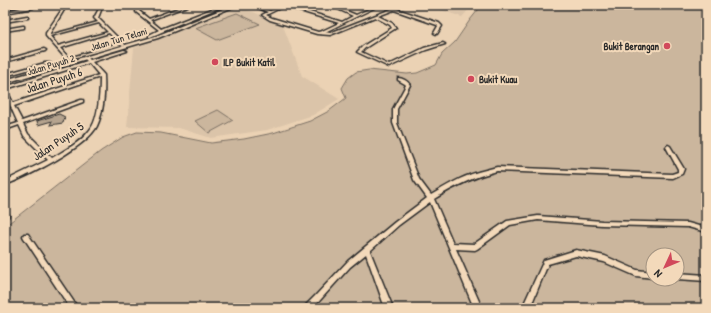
<svg xmlns="http://www.w3.org/2000/svg" width="711" height="313" font-family="'Patrick Hand',sans-serif">
<style>
.built{fill:#dbc4a9}
.green{fill:#cbb69d;stroke:#7b7064;fill-rule:evenodd}
.building{fill:#b5a38e;stroke:#2b2b2b}
.lines{fill:none;stroke-linecap:round;stroke-linejoin:round}
.minor-casing{stroke:#2b2b2b;stroke-width:3}
.tertiary-casing{stroke:#2b2b2b;stroke-width:3}
.primary-casing{stroke:#2b2b2b;stroke-width:3}
.minor{fill:#f3d9ba;fill-rule:evenodd}
.tertiary{fill:#f3d9ba;fill-rule:evenodd}
.primary{fill:#f3d9ba;fill-rule:evenodd}
.poi-dot{fill:#d1495b;stroke:#f3d9ba;stroke-width:1.5}
.labels{text-anchor:middle;dominant-baseline:central;stroke-width:4;stroke-linejoin:round;paint-order:stroke}
.far-street-label{font-size:10px;fill:#2b2b2b;stroke:#f3d9ba}
.far-poi-label{font-size:10px;font-weight:bold;fill:#2b2b2b;stroke:#f3d9ba;text-anchor:start}
.street-label{font-size:12px;fill:#2b2b2b;stroke:#f3d9ba}
</style>
<rect width="100%" height="100%" fill="#ebd2b4"/>
<filter id="ink" filterUnits="userSpaceOnUse"><feTurbulence type="fractalNoise" baseFrequency=".025" numOctaves="2"/><feDisplacementMap in="SourceGraphic" scale="8" xChannelSelector="R" yChannelSelector="G"/><feConvolveMatrix kernelMatrix="1 2 1 2 8 2 1 2 1" color-interpolation-filters="sRGB"/></filter>
<g filter="url(#ink)">
<g class="built">
<path d="M426,5h47l-11,12z"/>
<path d="M240,7l42,16 20,53 37,23 -26,16 -46,15 -56,8 -32,-10 -52,-1 7,-79z"/>
</g>
<g class="green">
<path d="M482,5h190l15,3 19,1v299h-701v-82l96,-75 22,-14 14,-5 24,1 50,10 33,-4 29,-6 37,-12 19,-10 17,-13 -4,-10 6,-10 8,-6 13,-2 38,4 10,-1 19,-8 6,-11 13,-12 15,-22zM653,255h24v24h-24z"/>
<path d="M237,13l23,11 -43,16 -22,-12z"/>
<path d="M218,110l15,10 -24,13 -14,-12z"/>
</g>
<path class="building" d="M59,114l6,3 -2,6 -13,2 2,-4 -14,4 -1,-4z"/>
<g class="lines">
<defs>
<g id="minor">
<path d="M65,5h2l-17,28v2l48,-13 -4,-4 7,-13h2l-5,13 24,24h1l2,3 -2,1 -2,-1 -51,14v2h-2l-22,-25v-3zM99,23l9,9 -50,14 -8,-10zM109,33l10,10 -50,15 -9,-10z"/>
<path d="M137,5h2v6l10,8 37,-14h4l-40,15 11,9 61,-24h4l-62,25v1l-14,6h-1v-2l10,-5 -23,-18z"/>
<path d="M251,5h4l15,6 12,-6h5l55,17 11,-6 -24,-11h3l24,10 15,-7 -5,-3h3l5,3 -49,24 5,1 64,-25 45,15 3,3 -5,8h-1l-2,-1 4,-7 -1,-1 -43,-15 -16,6 14,7 4,5 -31,20 -4,4 28,13 35,-17 19,-5 2,1 -19,6 -37,17 -32,-15 6,-6 29,-18 -2,-3 -15,-8 -45,18 -13,-1 -47,-14 -8,-5 6,-3zM284,6l55,17 -17,8 -4,1 -46,-14 -6,-3z"/>
<path d="M32,6l1,1v1l-28,5v-2z"/>
<path d="M27,16h1v2l-23,4v-2z"/>
<path d="M23,26h1v2l-19,3v-2z"/>
<path d="M44,49l2,1 -1,1 -40,11v-2z"/>
<path d="M124,50l3,1 -35,11 12,13c1,16 0,36 -7,51 -10,21 -70,51 -92,59v-4l43,-21 -24,-24 -5,-11 -14,5v-3l13,-4 -13,-29v-7l82,-26 -3,-3 1,-1h2l3,3zM89,63l10,12 -86,28 -7,-14zM100,77c0,14 -1,43 -11,54 -9,12 -24,19 -37,27l-24,-24 -5,-10 60,-22v-2h-2l-59,21 -8,-15z"/>
<path d="M45,63h5l5,5 -2,1 -5,-4h-3l-40,11v-2z"/>
<path d="M398,78c4,0 10,3 12,7l-13,24v14l22,56 12,16c15,-9 30,-18 47,-23 6,-2 13,-3 19,-5l175,7 6,-2v-3l-12,-22 2,-2 2,1 14,23 -2,5 -9,4 -176,-7c-24,6 -42,15 -63,28l19,44 21,1 33,-23 31,-5 64,5 86,2 18,5v4l-18,-5 -86,-2 -64,-5 -28,5 -33,24 -2,1 -19,-1 26,59h-8l-44,-106 -31,23 -29,26 23,57h-8l-19,-54 -16,13 -37,41h-9l1,-2 11,-11 32,-34 47,-39 32,-24 -13,-18 -21,-57v-14l13,-24 -1,-1 -7,-4z"/>
<path d="M5,212h2l2,3 -1,2h-3z"/>
<path d="M24,234h4l50,74h-8l-46,-70 -1,-2z"/>
<path d="M576,250l29,6 32,14 16,2v6l-17,-2 -32,-14 -28,-6 -28,8 -18,44h-8l22,-48z"/>
<path d="M677,273l29,2v6l-29,-2z"/>
</g>
<path id="tertiary" d="M233,5h5l-80,33 -153,45v-3l151,-44z"/>
<path id="primary" d="M23,5l-2,1 -16,2v-2z"/>
</defs>
<use href="#minor" class="minor-casing"/>
<use href="#tertiary" class="tertiary-casing"/>
<use href="#primary" class="primary-casing"/>
<use href="#minor" class="minor"/>
<use href="#tertiary" class="tertiary"/>
<use href="#primary" class="primary"/>
</g>
</g>
<g class="poi-dot">
<circle cx="667" cy="46" r="4"/>
<circle cx="215" cy="62" r="4"/>
<circle cx="471" cy="79" r="4"/>
</g>
<g class="labels">
<g class="far-street-label">
<text transform="translate(119 39) rotate(-17)">Jalan Tun Telani</text>
<text transform="translate(51 65) rotate(-17)">Jalan Puyuh 2</text>
</g>
<g class="far-poi-label">
<text x="659" y="46" text-anchor="end">Bukit Berangan</text>
<text x="223" y="62">ILP Bukit Katil</text>
<text x="479" y="79">Bukit Kuau</text>
</g>
<g class="street-label">
<text transform="translate(54 80) rotate(-18)">Jalan Puyuh 6</text>
<text transform="translate(58 141) rotate(-34)">Jalan Puyuh 5</text>
</g>
</g>
<rect width="711" height="313" fill="none" stroke="#f3d9ba" stroke-width="20"/>
<rect x="10" y="10" width="691" height="293" fill="none" stroke="#2b2b2b" stroke-width="1.5" filter="url(#ink)"/>
<g transform="translate(665 267) rotate(226)"><circle r="19" fill="#f3d9ba" stroke="#a39381"/>
<path d="M0-3L7 15L0 10L-7 15Z" fill="#d1495b"/>
<text y="-6" font-size="11" font-weight="bold" text-anchor="middle" fill="#2b2b2b">N</text>
</g>
</svg>
